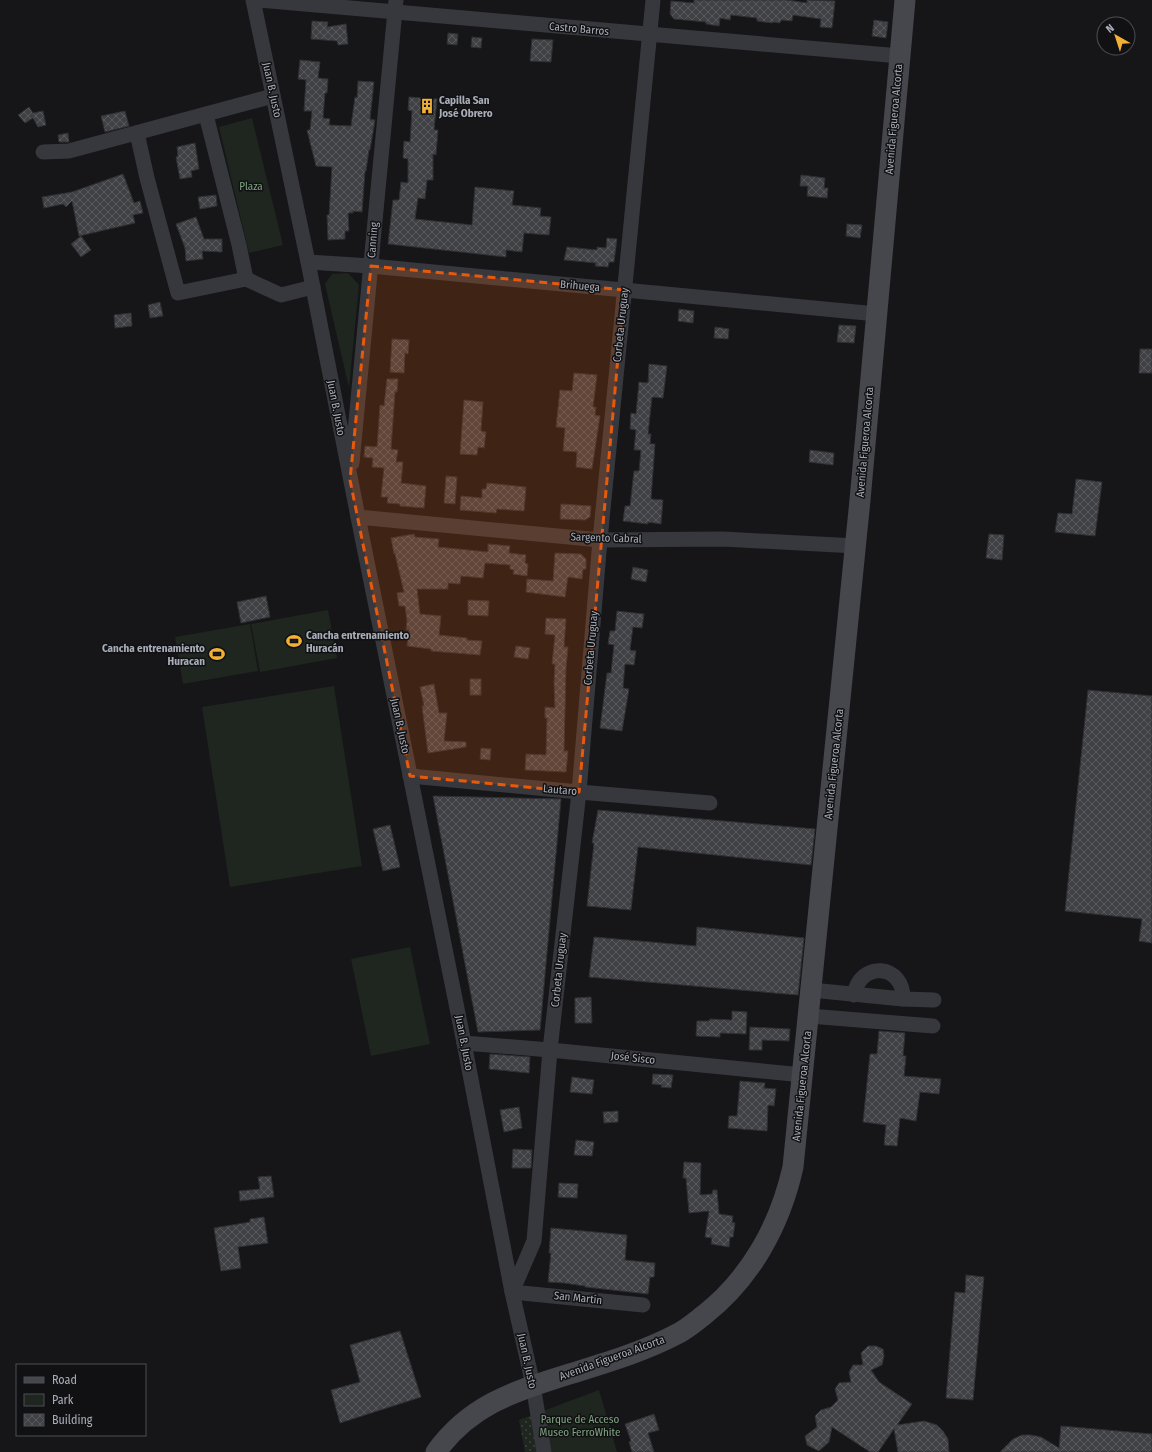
<svg xmlns="http://www.w3.org/2000/svg" width="1152" height="1452" font-family="'Fira Sans Condensed',sans-serif">
<style>
.grass{fill:url(#grass-dots)}
.park{fill:#1e261f}
.building{fill:url(#building-cross-hatch);stroke:#303034}
.lines{fill:none;stroke-linecap:round;stroke-linejoin:round}
.minor{stroke:#37383d;stroke-width:15}
.secondary{stroke:#45474d;stroke-width:21}
.marked{fill:#e8590c;fill-opacity:0.2;stroke:#e8590c;stroke-width:3;stroke-dasharray:8 5;stroke-linejoin:round}
.labels{text-anchor:middle;dominant-baseline:central;stroke-width:3;stroke-linejoin:round;paint-order:stroke}
.street-label{font-size:11px;fill:#a8adb8;stroke:#111113}
.poi-label{font-size:11px;font-weight:bold;fill:#a8adb8;stroke:#111113;text-anchor:start}
.park-label{font-size:11px;fill:#7fa381;stroke:#111113}
</style>
<defs>
<pattern id="grass-dots" width="8" height="8" patternUnits="userSpaceOnUse"><rect width="8" height="8" fill="#1e261f"/><path d="M2 2h.1M6 6h.1" fill="none" stroke="#3c433d" stroke-width="1.8" stroke-linecap="round"/></pattern>
<pattern id="building-cross-hatch" width="8" height="8" patternUnits="userSpaceOnUse"><rect width="8" height="8" fill="#404145"/><path d="M0 0l8 8M0 8l8-8" fill="none" stroke="#595a5e"/></pattern>
</defs>
<rect width="100%" height="100%" fill="#161618"/>
<path class="grass" d="M533,1415l6,37h-14l-6,-32z"/>
<g class="park">
<path d="M252,118l31,127 -34,8 -30,-126z"/>
<path d="M348,273l11,12 -10,103 -24,-104 7,-10z"/>
<path d="M328,610l9,48 -77,14 -9,-48z"/>
<path d="M250,624l8,47 -75,13 -8,-47z"/>
<path d="M334,686l28,180 -132,21 -28,-180z"/>
<path d="M410,947l20,97 -59,12 -20,-97z"/>
<path d="M599,1390l18,62h-67l-7,-41z"/>
</g>
<g class="building">
<path d="M694,0h93l20,3v-3l28,1 -3,27 -12,-1 1,-8 -28,-4 -1,6 -11,-1 -1,3 -7,-1 -1,1 -15,-2v-3l-26,-3 -1,5 -10,-2 -1,8 -13,-2v-2l-32,-3 -4,-5 1,-13 23,2z"/>
<path d="M874,20l14,2 -2,16 -14,-2z"/>
<path d="M312,21l16,1 -1,5 19,-3 2,20 -10,1 -1,-4 -26,-2z"/>
<path d="M448,33l10,1 -1,11 -10,-1z"/>
<path d="M472,37l10,1 -1,10 -10,-1z"/>
<path d="M532,39l21,1 -2,22 -21,-1z"/>
<path d="M300,60l20,2 -2,16 10,1 -1,14h-2l-2,25 7,1 -1,6 22,1 4,-29 2,1 1,-17 16,1 -4,37 5,1 -5,30h-1l-3,21h-1l-3,41 -9,-1v2h-5l1,18h-4v8l-17,1 -1,-25h2l3,-48 -16,-1 -9,-36h3l2,-19h-8l2,-31 -8,-1z"/>
<path d="M409,97l28,2 -3,31h4l-2,25 -3,-1v26h-6l-2,19 -7,-1 -3,21 57,6 3,-38 39,4 -2,14 29,3 -1,8 11,1 -2,18 -25,-2 -2,19 -16,-2v7l-118,-13 5,-44h6l2,-18 7,1v-24l-5,-1 1,-17 6,1 2,-31 -4,-1z"/>
<path d="M29,107l4,6 10,-2 3,14 -8,2 -5,-9 -8,5 -7,-8z"/>
<path d="M125,111l4,15 -24,6 -4,-16z"/>
<path d="M68,133l1,9h-10l-1,-7z"/>
<path d="M195,143l4,26 -8,2 1,6 -12,2 -4,-22 2,-1 -1,-9z"/>
<path d="M123,174l11,29 6,-2 3,12 -10,2 2,8 -56,13 -7,-35 -6,6 -3,-3 -19,4 -2,-11 30,-5z"/>
<path d="M801,175l24,3 -1,10h4l-1,10 -20,-2 1,-10h-8z"/>
<path d="M216,195l1,11 -17,3 -2,-12z"/>
<path d="M196,217l8,22h18v13l-20,-1 1,8 -17,2 -1,-13 -9,-24z"/>
<path d="M847,224l15,1 -2,13 -14,-2z"/>
<path d="M81,236l10,14 -10,7 -10,-13z"/>
<path d="M607,238l10,1 -3,23h-5l-1,5 -13,-1 1,-3 -32,-3 3,-13 30,3v-3l9,1z"/>
<path d="M160,302l3,14 -13,2 -2,-13z"/>
<path d="M679,309l15,2 -1,12 -15,-2z"/>
<path d="M131,313l1,13 -17,2 -1,-13z"/>
<path d="M839,325l17,1 -2,17 -17,-1z"/>
<path d="M715,327l14,2 -1,10 -14,-1z"/>
<path d="M392,339l17,1 -1,14 -3,-1 -1,20 -14,-1z"/>
<path d="M1140,349h12v24h-13z"/>
<path d="M649,364l18,2 -4,32 -11,-1 -4,37h3l-1,10h5l-4,55 12,1 -2,24 -13,-2v2l-25,-3 2,-15h5l4,-35h5l2,-21h-7l2,-20 -6,-1 1,-16 5,1 3,-32 9,1z"/>
<path d="M574,373l23,2 -4,32h3l-1,8 5,1 -8,53 -16,-2 1,-15 -14,-1 2,-23 -9,-1 4,-37 12,1z"/>
<path d="M387,379h11l-1,13h-2l-4,57 7,1 -2,12h7l-2,21 25,3 -2,22 -24,-2v-2l-13,-1 1,-6h-7l3,-29 -12,-1 1,-9 -9,-1 1,-11 12,1 3,-42 4,1z"/>
<path d="M464,400l19,2 -2,29 5,1 -2,16 -6,-1 -1,8 -17,-1z"/>
<path d="M810,450l24,3 -1,12 -24,-3z"/>
<path d="M446,476l11,1 -2,27 -11,-1z"/>
<path d="M1076,479l26,3 -7,54 -40,-4 3,-19 14,1z"/>
<path d="M487,483l39,4 -2,24 -27,-2 -1,4 -36,-3 1,-14 21,2v-9h4z"/>
<path d="M561,504l30,2 -1,11 -5,3 -25,-1z"/>
<path d="M414,534l1,3 24,2 -1,8 50,5v-8l22,2 -1,7 17,2 -1,8 3,1 -1,12 -14,-2 1,-4 -4,-1v-4l-25,-2 -2,15 -22,-2 -1,8 -12,-1v6h-31l3,25 21,2 -2,19 28,3v2l15,1 -2,14 -49,-4v-2l-24,-3 2,-16h-3l1,-9 -2,-15h-6l-2,-13 7,-1 -9,-38h-1l-3,-16z"/>
<path d="M989,534l15,1 -2,25 -16,-2z"/>
<path d="M555,553l26,1 5,5v10h-3l-1,10 -14,-2 -3,20 -39,-5 1,-13 26,2z"/>
<path d="M633,567l15,3 -2,12 -15,-3z"/>
<path d="M266,596l4,21 -29,6 -4,-21z"/>
<path d="M468,600l21,1 -1,15 -20,-1z"/>
<path d="M617,611l27,3 -2,14 -9,-1 -3,23 6,1 -2,14 -9,-1 -2,24 6,1 -7,42 -22,-3 7,-55h4l3,-28 -6,-1 2,-13h5z"/>
<path d="M546,618l20,1 -2,28h4l-2,21 -2,83h4l-2,21 -41,-2 1,-16 20,1 1,-37h-2v-11l10,1 -1,-26 1,-18h-3l3,-29 -10,-1z"/>
<path d="M516,646l14,2 -2,11 -14,-2z"/>
<rect x="470" y="679" width="11" height="16"/>
<path d="M434,684l5,29h8l-3,28 22,1v5l-38,6 -6,-47h2l-4,-19z"/>
<path d="M1088,690l64,6v247l-13,-2 3,-22 -77,-8z"/>
<path d="M481,748l10,1 -1,11 -10,-1z"/>
<path d="M433,796l128,3 -21,231 -62,2z"/>
<path d="M598,810l217,19 -4,36 -173,-18 -7,63 -44,-4 7,-63h-2z"/>
<path d="M390,825l10,42 -17,4 -10,-42z"/>
<path d="M697,927l107,11 -6,57 -209,-18 5,-40 102,9z"/>
<path d="M591,997l1,26h-17v-25z"/>
<path d="M732,1011l15,1 -1,22 -26,-1v4l-24,-1 1,-15h12l1,-2 22,1z"/>
<path d="M750,1027l40,2 -1,12 -27,-1v10h-13z"/>
<path d="M879,1031l26,2 -2,23h3l-2,20 37,3 -2,15 -19,-2 -4,29 -16,-3 -3,28 -13,-1 2,-20 -23,-3 7,-68h7z"/>
<path d="M490,1054l40,3 -1,16 -40,-4z"/>
<path d="M653,1074l20,1 -2,13 -10,-1 1,-2 -10,-1z"/>
<path d="M572,1077l22,3 -2,14 -22,-2z"/>
<path d="M740,1081l25,2 -1,5 12,1 -2,17 -6,-1 -1,26 -39,-3 1,-12h8z"/>
<path d="M519,1107l3,21 -18,4 -4,-22z"/>
<path d="M618,1111v11l-14,1 -1,-11z"/>
<path d="M576,1140l18,2 -2,14 -18,-1z"/>
<path d="M513,1149l19,1 -1,18h-19z"/>
<path d="M684,1162l17,1 -1,32 12,-1 1,-4h4l2,24 14,2 -1,6 3,1 -2,14h-3l-1,10 -18,-3 1,-6 -7,-1 4,-26 -20,2 -3,-35h-3z"/>
<path d="M271,1176l3,21 -34,4 -1,-10 21,-2 -2,-12z"/>
<path d="M559,1183l19,1 -1,14 -19,-1z"/>
<path d="M264,1217l4,26 -30,4 3,21 -20,3 -7,-43 36,-6v-3z"/>
<path d="M551,1228l76,7 -2,25 30,3 -1,14h-4l-2,17 -63,-7v-1l-21,-3 -16,-1 3,-29h-2z"/>
<path d="M966,1275l18,2 -11,123 -27,-2 9,-106 10,1z"/>
<path d="M400,1331l21,66 -81,26 -9,-33 29,-8 -10,-37z"/>
<path d="M868,1346h8l7,3 1,7 -2,9 -11,5 8,12 33,22 -15,21 27,-4 13,4 6,6 5,8 1,13h-51l-4,-23 -16,23h-8l-38,-25 -3,15 -10,9 -12,-6 -2,-9 12,-9 -2,-11 6,-6 10,-3 7,-7 -3,-11 4,-6 12,-1 -2,-10 4,-7h10l-2,-12z"/>
<path d="M654,1414l5,16 -11,3 6,19h-22l-3,-10 2,-1 -6,-17z"/>
<path d="M1061,1426l91,8v18h-152l13,-13 9,-4h9l10,2 18,11z"/>
</g>
<g class="lines">
<g class="minor">
<path d="M253,0l55,262 50,255 106,526 48,249 21,93 11,67"/>
<path d="M259,0l641,56"/>
<path d="M206,115l33,130 7,34"/>
<path d="M137,133l10,45 31,115 68,-14 35,16 32,-8"/>
<path d="M43,152l26,-1 204,-55"/>
<path d="M308,262l63,4 506,48"/>
<path d="M352,463l44,-463"/>
<path d="M358,517l242,23 123,-1 133,7"/>
<path d="M410,776l169,16 131,11"/>
<path d="M811,990l92,9 31,1"/>
<path d="M854,995c6,-35 50,-31 49,4"/>
<path d="M809,1016l124,10"/>
<path d="M464,1043l86,7 253,25"/>
<path d="M643,1305l-131,-13 22,-51 16,-191 29,-258 21,-252 53,-540"/>
</g>
<path class="secondary" d="M436,1452c33,-46 76,-60 127,-76 38,-12 78,-23 114,-42 10,-5 19,-13 27,-19 47,-37 76,-90 89,-148l67,-667 45,-500"/>
</g>
<path class="marked" d="M371,266l253,24 -45,502 -169,-16 -60,-296z"/>
<defs>
<symbol id="building-bare" viewBox="-9 -9 18 18"><path d="M-4-6H4V6H1V3H-1V6H-4ZM-2.5-4.3h1.7v1.8h-1.7ZM.8-4.3h1.7v1.8H.8ZM-2.5-1h1.7V.8h-1.7ZM.8-1h1.7V.8H.8Z" fill="#f2b134" stroke="#111113" stroke-width="2.5" paint-order="stroke"/></symbol>
<symbol id="stadium-bare" viewBox="-9 -9 18 18"><path d="M0-5a6.5 5 0 1 0 0 10a6.5 5 0 1 0 0-10ZM-3.5-1.8h7v3.6h-7Z" fill="#f2b134" stroke="#111113" stroke-width="2.5" paint-order="stroke"/></symbol>
</defs>
<g fill-rule="evenodd">
<use href="#building-bare" x="416" y="95" width="22" height="22"/>
<use href="#stadium-bare" x="283" y="630" width="22" height="22"/>
<use href="#stadium-bare" x="206" y="643" width="22" height="22"/>
</g>
<g class="labels">
<g class="street-label">
<text transform="translate(579 29) rotate(5)">Castro Barros</text>
<text transform="translate(272 90) rotate(78)">Juan B. Justo</text>
<text transform="translate(894 119) rotate(-85)">Avenida Figueroa Alcorta</text>
<text transform="translate(373 240) rotate(-85)">Canning</text>
<text transform="translate(580 286) rotate(5)">Brihuega</text>
<text transform="translate(621 325) rotate(-84)">Corbeta Uruguay</text>
<text transform="translate(336 408) rotate(79)">Juan B. Justo</text>
<text transform="translate(865 442) rotate(-85)">Avenida Figueroa Alcorta</text>
<text transform="translate(606 538) rotate(2)">Sargento Cabral</text>
<text transform="translate(591 648) rotate(-85)">Corbeta Uruguay</text>
<text transform="translate(400 726) rotate(78)">Juan B. Justo</text>
<text transform="translate(834 764) rotate(-84)">Avenida Figueroa Alcorta</text>
<text transform="translate(560 790) rotate(5)">Lautaro</text>
<text transform="translate(559 970) rotate(-84)">Corbeta Uruguay</text>
<text transform="translate(464 1043) rotate(79)">Juan B. Justo</text>
<text transform="translate(633 1058) rotate(6)">José Sisco</text>
<text transform="translate(802 1086) rotate(-84)">Avenida Figueroa Alcorta</text>
<text transform="translate(578 1298) rotate(6)">San Martín</text>
<text transform="translate(612 1358) rotate(-20)">Avenida Figueroa Alcorta</text>
<text transform="translate(527 1361) rotate(78)">Juan B. Justo</text>
</g>
<g class="poi-label">
<text x="439" y="100">Capilla San<tspan x="439" dy="13">José Obrero</tspan></text>
<text x="306" y="635">Cancha entrenamiento<tspan x="306" dy="13">Huracán</tspan></text>
<text x="205" y="648" text-anchor="end">Cancha entrenamiento<tspan x="205" dy="13">Huracan</tspan></text>
</g>
<g class="park-label">
<text x="251" y="186">Plaza</text>
<text x="580" y="1419">Parque de Acceso<tspan x="580" dy="13">Museo FerroWhite</tspan></text>
</g>
</g>
<rect x="16" y="1364" width="130" height="72" fill="#111113" stroke="#4d4f55"/>
<rect x="24" y="1377" width="20" height="6" fill="#45474d" stroke="#4d4f55"/>
<text x="52" y="1384" font-size="12" fill="#a8adb8">Road</text>
<rect x="24" y="1394" width="20" height="12" fill="#1e261f" stroke="#4d4f55"/>
<text x="52" y="1404" font-size="12" fill="#a8adb8">Park</text>
<rect x="24" y="1414" width="20" height="12" fill="url(#building-cross-hatch)" stroke="#4d4f55"/>
<text x="52" y="1424" font-size="12" fill="#a8adb8">Building</text>
<g transform="translate(1116 36) rotate(321)"><circle r="19" fill="#111113" stroke="#4d4f55"/>
<path d="M0-3L7 15L0 10L-7 15Z" fill="#f2b134"/>
<text y="-6" font-size="11" font-weight="bold" text-anchor="middle" fill="#a8adb8">N</text>
</g>
</svg>
